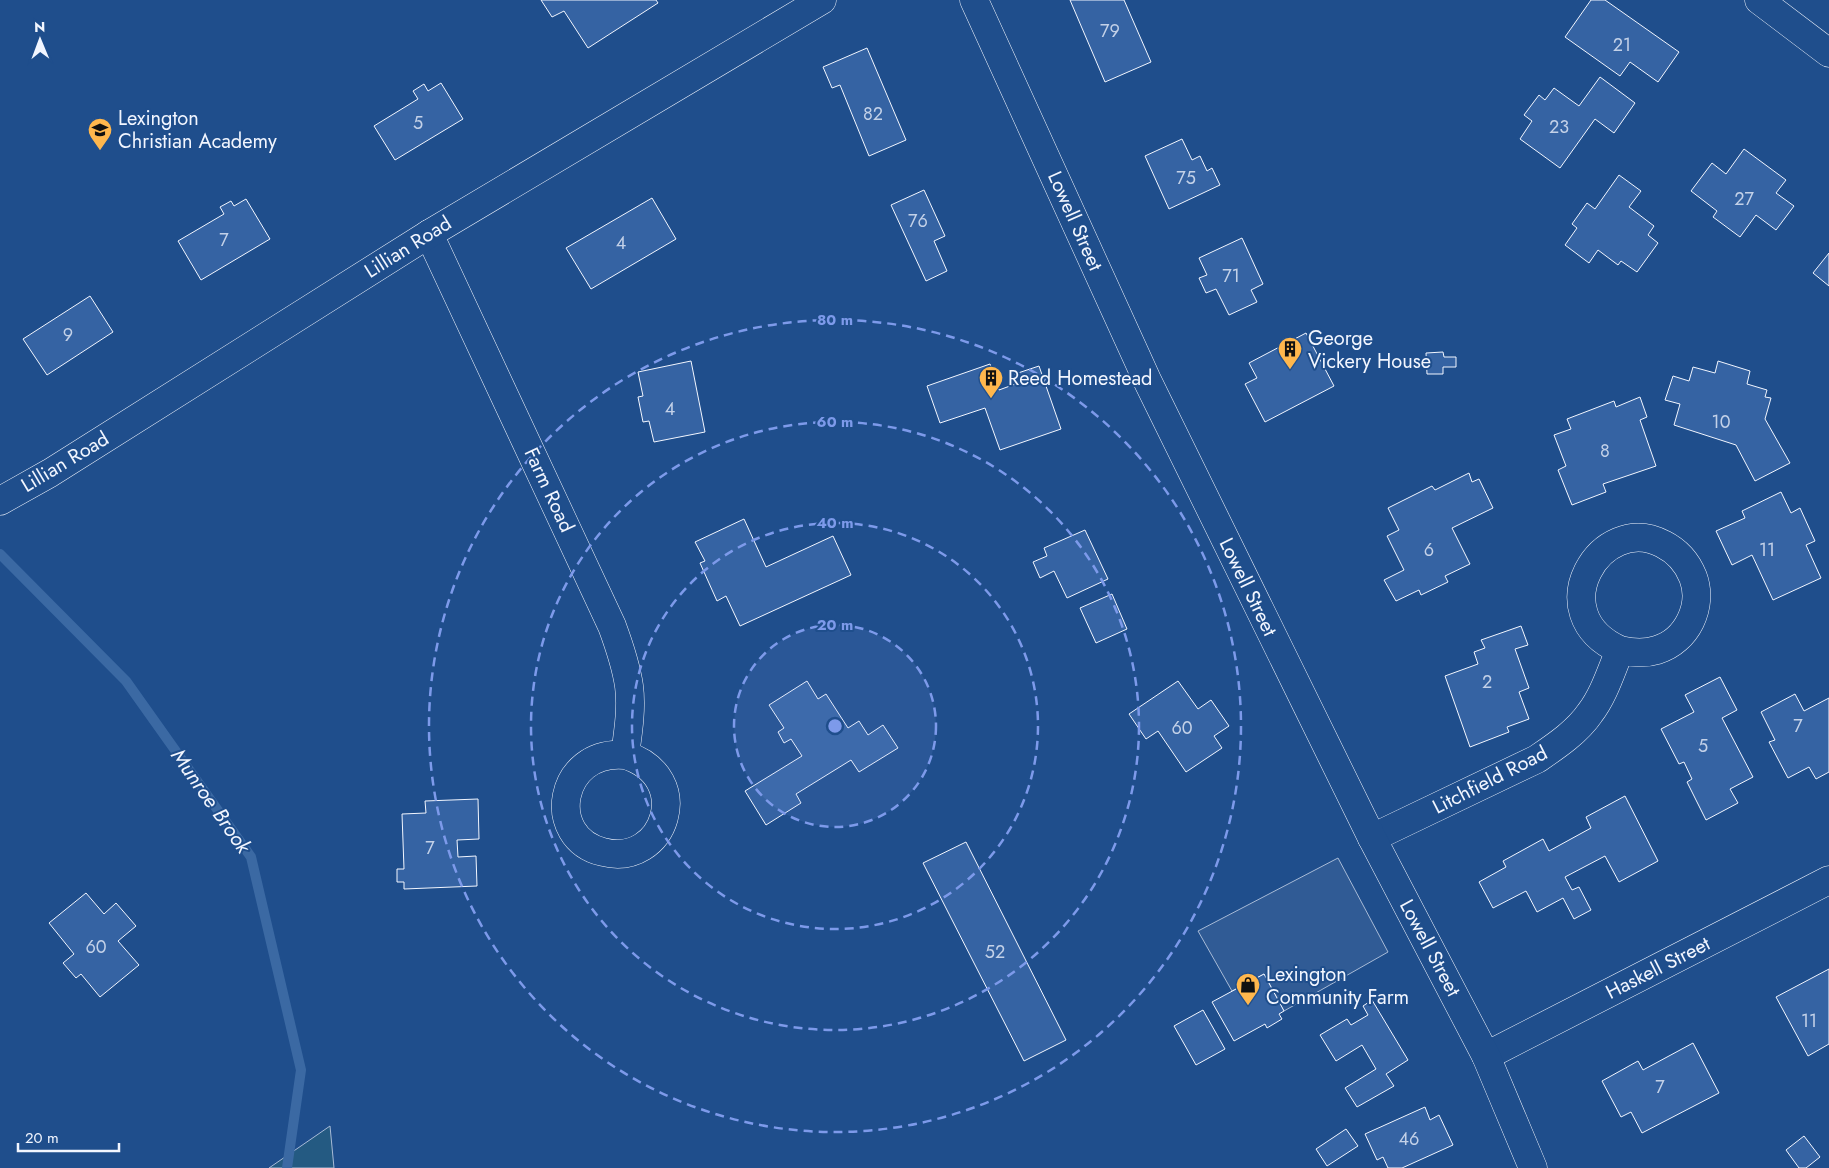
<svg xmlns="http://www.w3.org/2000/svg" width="1829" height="1168" font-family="Jost,sans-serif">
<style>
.green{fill:#245a82;stroke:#a8bbd7}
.parking{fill:#305b95;stroke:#a8bbd7}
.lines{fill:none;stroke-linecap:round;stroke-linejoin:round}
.stream{stroke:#3b69a3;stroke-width:10}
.building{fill:#3563a3;stroke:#f2f6ff}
.minor-casing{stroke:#f2f6ff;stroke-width:29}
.secondary-casing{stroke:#f2f6ff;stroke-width:29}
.minor{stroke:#1f4e8c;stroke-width:28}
.secondary{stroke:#1f4e8c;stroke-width:28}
.ring{fill:none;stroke:#7d9aea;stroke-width:2.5;stroke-dasharray:9 6}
.labels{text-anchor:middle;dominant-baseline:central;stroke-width:4;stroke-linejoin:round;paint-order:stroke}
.number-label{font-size:18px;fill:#c3d1e8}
.poi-label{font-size:20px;fill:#f2f6ff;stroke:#1f4e8c;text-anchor:start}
.street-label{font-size:20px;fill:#f2f6ff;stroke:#1f4e8c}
.water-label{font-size:21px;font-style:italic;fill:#f2f6ff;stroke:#1f4e8c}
.centre{fill:#7d9aea;stroke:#1f4e8c;stroke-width:2.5}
.ring-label{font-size:15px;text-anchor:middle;font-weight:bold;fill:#7d9aea;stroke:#1f4e8c;stroke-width:4;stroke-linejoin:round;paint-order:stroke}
</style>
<rect width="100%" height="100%" fill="#1f4e8c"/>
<path class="green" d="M330,1126l4,42h-65z"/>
<path class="parking" d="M1338,858l50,94 -104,59 -20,-37 -32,17 -34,-60z"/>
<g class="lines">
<path class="stream" d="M0,554l126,127 125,176 50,213 -14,98"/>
</g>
<g class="building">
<path d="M541,0h115l2,3 -70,45 -24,-37 -12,6z"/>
<path d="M1070,0h54l27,62 -46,20z"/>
<path d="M1591,0h14l74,52 -21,30 -28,-20 -10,14 -55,-39z"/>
<path d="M867,48l39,92 -37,16 -29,-71 -8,3 -9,-21z"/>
<path d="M1600,77l35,26 -21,30 -19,-14 -35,49 -40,-29 12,-18 -8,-6 15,-20 6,5 9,-12 25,18z"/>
<path d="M441,83l22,36 -68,41 -21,-34 44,-27 -5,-8 11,-7 4,7z"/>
<path d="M1182,139l10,21 8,-4 7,15 5,-3 8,17 -51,24 -24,-53z"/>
<path d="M1744,149l42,31 -10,13 18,13 -18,24 -20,-15 -16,22 -27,-20 4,-6 -26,-20 21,-28 14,11z"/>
<path d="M1619,175l22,16 -12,16 25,19 -6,9 10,8 -21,29 -16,-11 -3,4 -20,-15 -9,13 -24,-18 12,-17 -5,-4 15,-21 8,6z"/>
<path d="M924,190l21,46 -11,5 13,30 -21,10 -35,-76z"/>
<path d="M652,198l24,41 -85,50 -25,-41z"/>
<path d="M246,199l24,40 -69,41 -23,-39 46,-27 -4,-7 11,-6 3,5z"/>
<path d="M1242,238l21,46 -12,6 6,12 -28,13 -13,-26 -10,4 -7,-15 8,-3 -8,-17z"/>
<path d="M1829,253v33l-16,-13z"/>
<path d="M90,296l23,36 -66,43 -24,-36z"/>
<path d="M1306,333l28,53 -69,36 -20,-38 12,-6 -8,-15z"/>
<path d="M1443,352l1,5h12v10h-13v7h-16l-1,-21z"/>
<path d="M691,361l14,71 -51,10 -5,-21 -6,1 -5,-25 5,-1 -5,-24z"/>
<path d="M1718,361l32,10 -3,13 20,6 -2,7 6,1 -6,21 25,44 -35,18 -19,-36 -62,-20 6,-21 -15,-4 8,-24 16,5 4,-14 22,6z"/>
<path d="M990,364l9,26 19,-7 -3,-9 24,-8 22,63 -61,21 -15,-42 -45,15 -13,-37z"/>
<path d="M1640,397l7,20 -7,3 16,46 -53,18 3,8 -34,13 -14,-35 8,-4 -12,-31 17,-6 -4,-10 47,-18 2,6z"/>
<path d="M1469,473l3,9 7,-3 14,29 -41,20 18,36 -25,12 3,6 -27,13 -2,-5 -23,11 -12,-21 20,-10 -17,-34 12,-6 -11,-22 44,-22 3,4z"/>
<path d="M1781,492l10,21 9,-5 15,33 -9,4 15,33 -48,22 -21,-45 -20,10 -16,-34 29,-13 -3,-7z"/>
<path d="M744,519l22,48 67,-31 18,39 -111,51 -14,-30 -9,5 -17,-38 5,-2 -10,-19z"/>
<path d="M1085,530l23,49 -41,19 -13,-27 -14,7 -7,-16 14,-6 -3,-8z"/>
<path d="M1112,594l15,35 -31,14 -16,-35z"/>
<path d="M1521,626l7,19 -13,4 14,39 -10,4 10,27 -22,8 2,5 -39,15 -25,-71 33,-12 -4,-12 11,-4 -4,-8z"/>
<path d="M1720,677l17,33 -15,8 31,59 -23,12 8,14 -32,17 -19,-38 5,-3 -8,-17 -5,2 -18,-35 33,-17 -9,-17z"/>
<path d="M807,681l11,18 8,-5 22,34 11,-7 9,14 15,-10 15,23 -39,24 -8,-12 -55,34 5,9 -35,22 -21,-34 57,-35 -11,-17 -7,4 -6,-11 6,-4 -15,-23z"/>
<path d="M1178,681l20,28 13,-9 18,26 -15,10 8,12 -36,24 -28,-41 -12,8 -17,-25z"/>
<path d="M1795,694l9,17 25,-13v74l-13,7 -7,-12 -21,11 -19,-36 6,-2 -14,-28z"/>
<path d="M1625,796l33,65 -39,21 -14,-26 -40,21 7,13 7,-3 12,23 -17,9 -11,-21 -26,14 -11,-21 -33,17 -14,-26 27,-15 -3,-6 40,-22 6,12 42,-23 -5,-11z"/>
<path d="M478,799l1,40 -22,1 1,17 18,-1 1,30 -73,3v-7h-7v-13h7l-2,-55 24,-1 -1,-12z"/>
<path d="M966,842l100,198 -42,21 -101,-198z"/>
<path d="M86,893l18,21 12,-11 20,23 -18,15 21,24 -39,32 -19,-23 -5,4 -13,-15 11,-9 -25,-31z"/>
<path d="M1829,969v75l-21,12 -32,-59z"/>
<path d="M1264,974l20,37 -5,3 3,5 -15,9 -2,-4 -31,17 -22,-39z"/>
<path d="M1372,1000l36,60 -22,14 8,12 -37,21 -12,-19 31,-19 -14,-24 -26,16 -16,-26 27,-16 4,6 17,-10 -5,-9z"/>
<path d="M1203,1010l22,39 -29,16 -22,-39z"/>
<path d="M1693,1043l26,50 -77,40 -11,-21 -10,5 -19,-36 36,-20 5,9z"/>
<path d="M1425,1107l5,13 9,-5 14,30 -51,23h-14l-5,-11 -6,3 -12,-26z"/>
<path d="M1346,1129l12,17 -31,20 -11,-17z"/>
<path d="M1804,1136l16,21 -14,11h-7l-13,-18z"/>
</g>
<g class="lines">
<defs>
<g id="minor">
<path d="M429,234l183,392c7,19 14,39 17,60 3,22 -1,47 -4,69 -67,-6 -81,83 -22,97 62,16 93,-75 22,-97"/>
<path d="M0,501l50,-28 379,-239 393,-234"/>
<path d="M1372,838l165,-79c19,-13 40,-27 53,-46 14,-18 21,-42 30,-63 -81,-36 -19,-139 43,-106 14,7 24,18 30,33 11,29 -6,64 -36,73 -13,4 -25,3 -37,0"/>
<path d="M1486,1056l343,-176"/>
</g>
<g id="secondary">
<path d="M974,0l174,382 224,456 114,218 47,112"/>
<path d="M1759,0l70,53"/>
</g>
</defs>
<use href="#minor" class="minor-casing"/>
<use href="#secondary" class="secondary-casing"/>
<use href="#minor" class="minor"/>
<use href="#secondary" class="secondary"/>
</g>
<circle cx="835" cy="726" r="101" fill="#7d9aea" fill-opacity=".12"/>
<g class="ring">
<circle cx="835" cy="726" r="101"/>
<circle cx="835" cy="726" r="203"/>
<circle cx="835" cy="726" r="304"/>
<circle cx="835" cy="726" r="406"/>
</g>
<defs>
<symbol id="school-pin" viewBox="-11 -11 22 30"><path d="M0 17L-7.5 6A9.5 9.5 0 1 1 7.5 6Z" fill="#ffb74d" stroke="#1f4e8c"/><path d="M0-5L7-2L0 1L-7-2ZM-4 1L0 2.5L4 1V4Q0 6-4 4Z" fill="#111"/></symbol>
<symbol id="building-pin" viewBox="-11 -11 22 30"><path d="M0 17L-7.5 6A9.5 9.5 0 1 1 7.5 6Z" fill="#ffb74d" stroke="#1f4e8c"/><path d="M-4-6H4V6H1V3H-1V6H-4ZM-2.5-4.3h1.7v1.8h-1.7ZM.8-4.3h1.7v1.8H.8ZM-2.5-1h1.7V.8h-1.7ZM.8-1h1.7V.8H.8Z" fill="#111"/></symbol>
<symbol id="shop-pin" viewBox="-11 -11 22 30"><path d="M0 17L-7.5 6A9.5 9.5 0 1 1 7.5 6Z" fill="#ffb74d" stroke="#1f4e8c"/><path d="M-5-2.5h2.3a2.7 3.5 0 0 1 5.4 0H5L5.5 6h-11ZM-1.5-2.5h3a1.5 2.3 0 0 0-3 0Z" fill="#111"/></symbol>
</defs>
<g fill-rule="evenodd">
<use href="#school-pin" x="86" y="116" width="28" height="38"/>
<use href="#building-pin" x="1276" y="335" width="28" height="38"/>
<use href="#building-pin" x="977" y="364" width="28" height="38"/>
<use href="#shop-pin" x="1234" y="971" width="28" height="38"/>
</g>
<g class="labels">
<g class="number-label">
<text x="1110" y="31">79</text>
<text x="1622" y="45">21</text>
<text x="873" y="114">82</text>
<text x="418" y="123">5</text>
<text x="1559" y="127">23</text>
<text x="1186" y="178">75</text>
<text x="1744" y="199">27</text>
<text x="918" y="221">76</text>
<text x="224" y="240">7</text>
<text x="621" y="243">4</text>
<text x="1231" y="276">71</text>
<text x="68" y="335">9</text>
<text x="670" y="409">4</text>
<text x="1721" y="422">10</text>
<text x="1605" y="451">8</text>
<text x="1429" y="550">6</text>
<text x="1767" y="550">11</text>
<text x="1487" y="682">2</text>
<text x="1798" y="726">7</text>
<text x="1182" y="728">60</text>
<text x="1703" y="746">5</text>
<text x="430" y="848">7</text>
<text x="96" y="947">60</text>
<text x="995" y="952">52</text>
<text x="1809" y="1021">11</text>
<text x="1660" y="1087">7</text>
<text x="1409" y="1139">46</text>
</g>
<g class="poi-label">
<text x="118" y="118">Lexington<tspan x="118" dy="23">Christian Academy</tspan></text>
<text x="1308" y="338">George<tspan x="1308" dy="23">Vickery House</tspan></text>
<text x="1008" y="378">Reed Homestead</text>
<text x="1266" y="974">Lexington<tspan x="1266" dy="23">Community Farm</tspan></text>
</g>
<g class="street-label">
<text transform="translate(1075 221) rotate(66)">Lowell Street</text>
<text transform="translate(408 247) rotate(-32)">Lillian Road</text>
<text transform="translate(65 462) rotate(-31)">Lillian Road</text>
<text transform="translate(549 490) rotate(65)">Farm Road</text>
<text transform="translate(1248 587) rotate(64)">Lowell Street</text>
<text transform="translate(1490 780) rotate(-27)">Litchfield Road</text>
<text transform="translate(1430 948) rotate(62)">Lowell Street</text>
<text transform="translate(1658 968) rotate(-27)">Haskell Street</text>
</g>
<g class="water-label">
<text transform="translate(211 801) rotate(55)">Munroe Brook</text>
</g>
</g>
<circle cx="835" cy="726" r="8" class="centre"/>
<g class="ring-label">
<text x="835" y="325">80 m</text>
<text x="835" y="427">60 m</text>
<text x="835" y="528">40 m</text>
<text x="835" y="630">20 m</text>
</g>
<g transform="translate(40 40) rotate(359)" stroke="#1f4e8c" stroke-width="4" paint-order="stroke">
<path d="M0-4L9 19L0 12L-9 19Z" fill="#f2f6ff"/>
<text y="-8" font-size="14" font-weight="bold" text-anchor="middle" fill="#f2f6ff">N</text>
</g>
<path d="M18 1143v8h101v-8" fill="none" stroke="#f2f6ff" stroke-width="2.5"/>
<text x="25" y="1143" font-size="15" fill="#f2f6ff" stroke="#1f4e8c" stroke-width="4" paint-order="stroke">20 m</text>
</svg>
